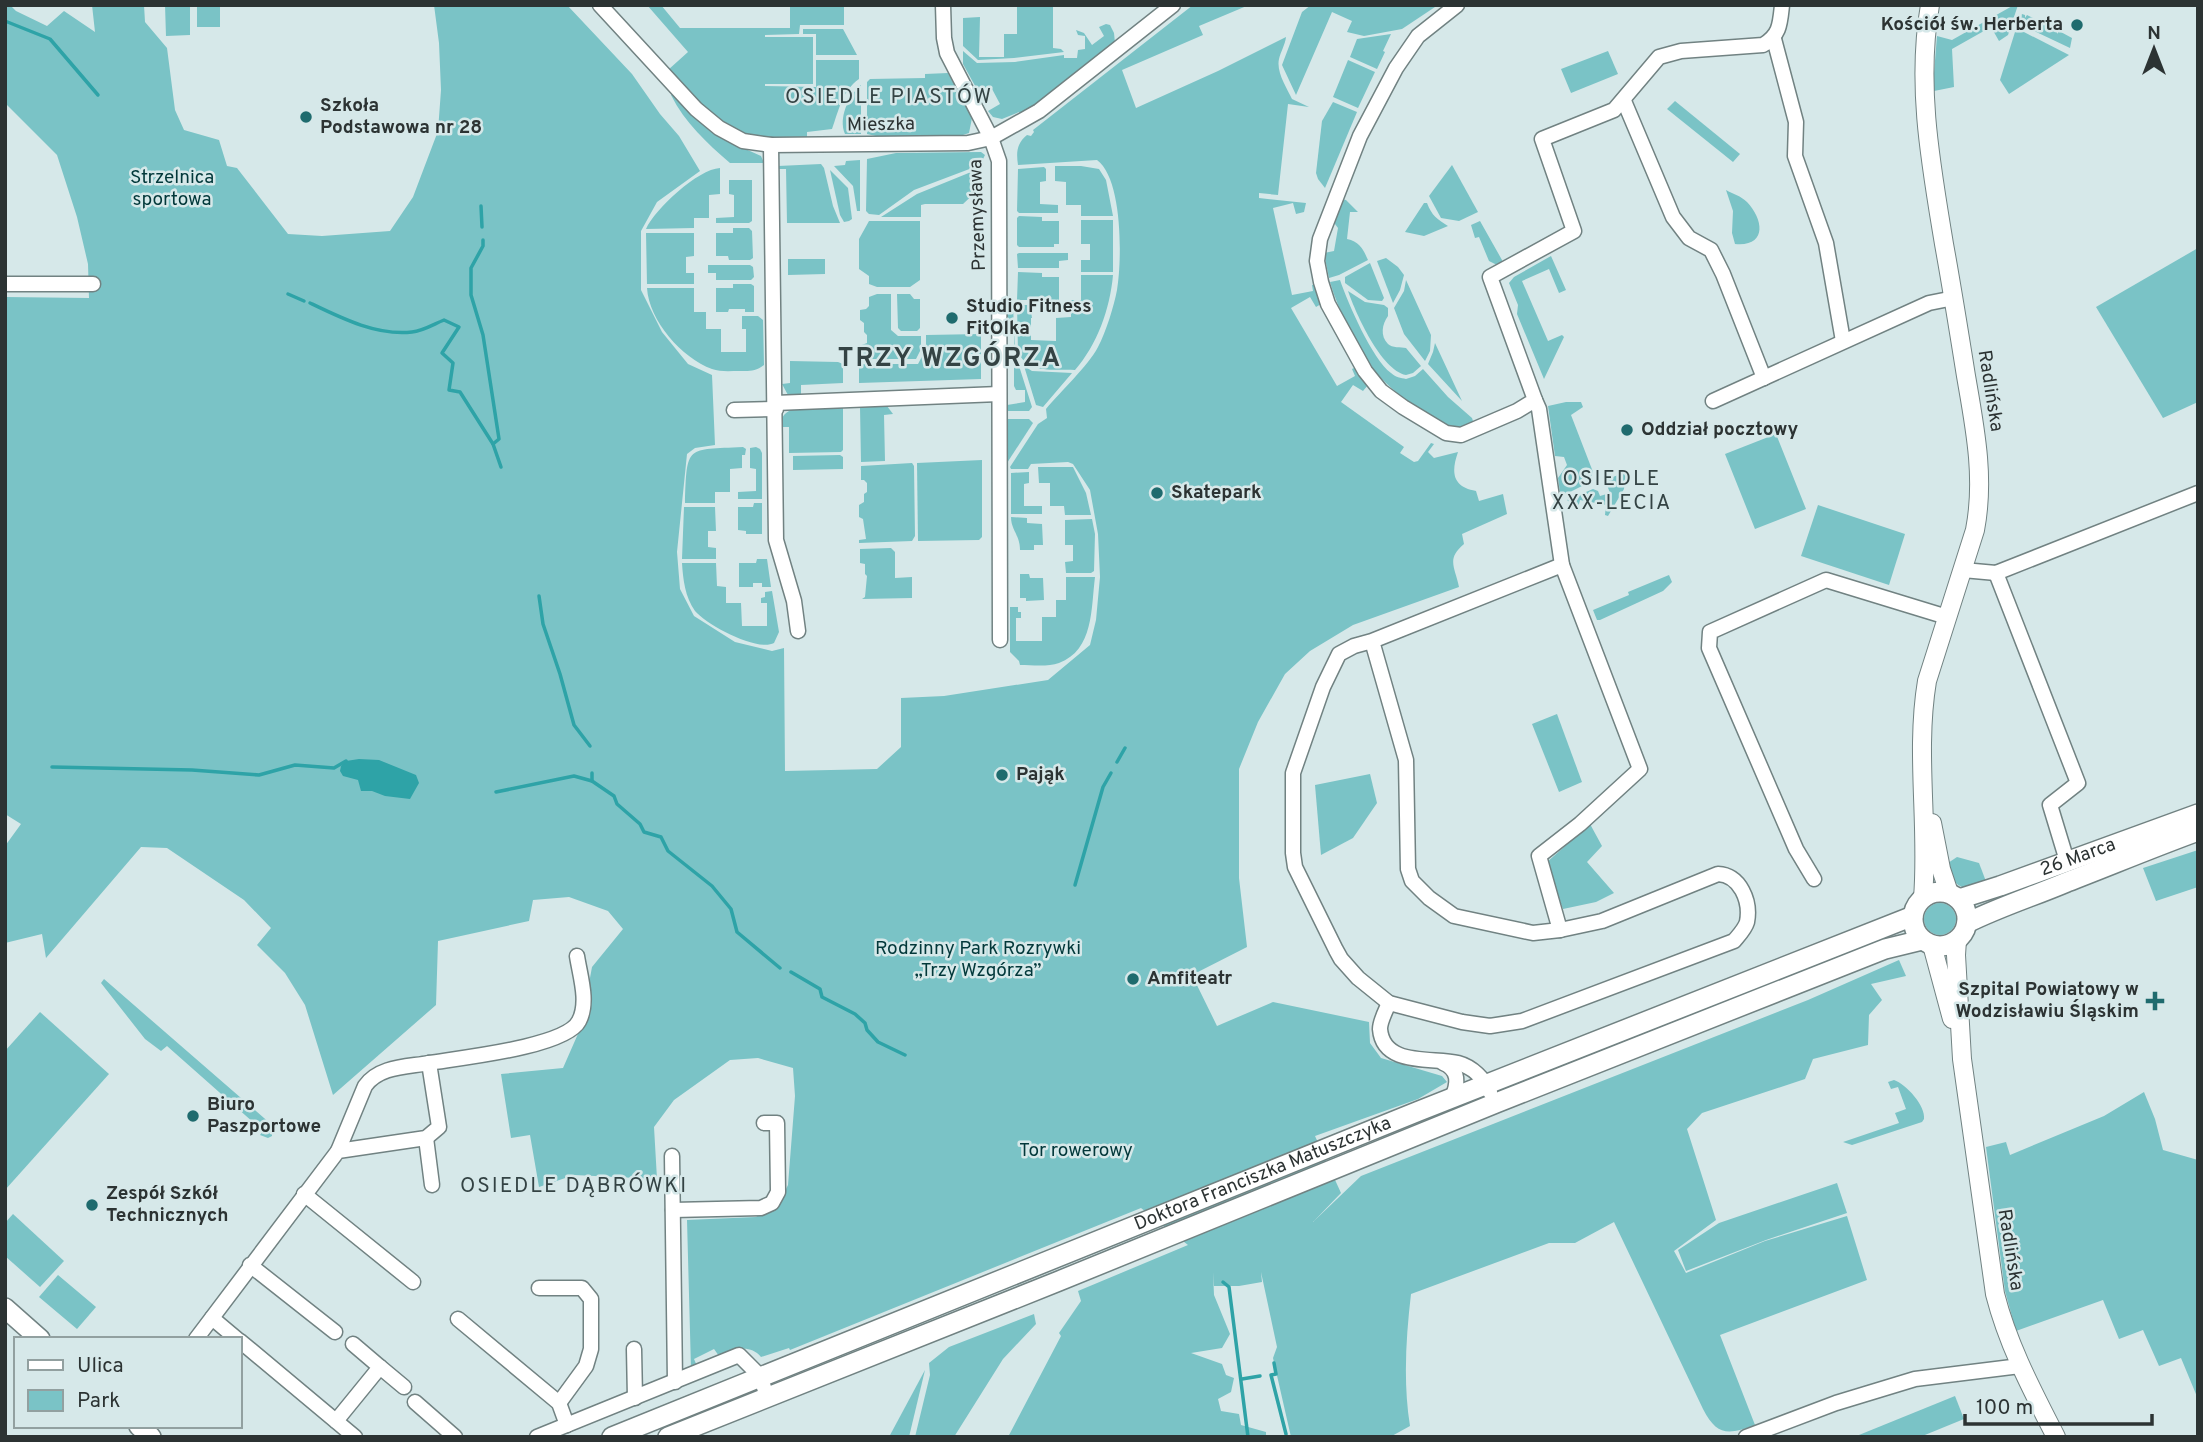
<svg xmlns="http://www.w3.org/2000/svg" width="2203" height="1442" font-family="Overpass,sans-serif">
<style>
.green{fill:#7ac3c6}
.water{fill:#2ea3a7}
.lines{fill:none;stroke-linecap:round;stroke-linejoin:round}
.stream{stroke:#2ea3a7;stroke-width:3.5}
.minor-casing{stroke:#718282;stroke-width:17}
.tertiary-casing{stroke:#718282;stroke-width:20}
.secondary-casing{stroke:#718282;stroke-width:22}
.minor{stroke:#fff;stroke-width:14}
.tertiary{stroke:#fff;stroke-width:18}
.secondary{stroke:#fff;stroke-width:19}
.poi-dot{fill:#1f6b6e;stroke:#d6e8e9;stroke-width:2.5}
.labels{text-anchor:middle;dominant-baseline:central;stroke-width:5;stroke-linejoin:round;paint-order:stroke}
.poi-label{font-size:19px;font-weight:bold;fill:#2c3333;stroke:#d6e8e9;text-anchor:start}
.street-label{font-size:19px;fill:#2c3333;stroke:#d6e8e9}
.park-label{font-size:19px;fill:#02383a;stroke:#d6e8e9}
.neighbourhood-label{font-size:21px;letter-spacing:2px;fill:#344344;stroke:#d6e8e9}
.district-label{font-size:26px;font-weight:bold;letter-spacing:2px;fill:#344344;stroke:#d6e8e9}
</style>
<rect width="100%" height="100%" fill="#d6e8e9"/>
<g class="green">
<path d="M5,5h5l6,6 31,15 17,-15 31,21 -3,-27h52l1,17 22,26 8,62 9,20 35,10 8,26 10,2 51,66 34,2 68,-5 23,-34 25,-66 3,-41 -2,-47 -5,-38h133l65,69 28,40 19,22 21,35 -43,31 -16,29v59l21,42 26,32 24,11 3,70 -20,3 -8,6 -10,98 3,37 14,27 41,26 37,9 12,-3 1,123 92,-2 24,-22v-49l43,-2 104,-16 42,-35 6,-25 4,-43 -2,-43 -8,-44 -17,-26 -5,-2 -37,2 -3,5h-17l-1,-2 28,-43 9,-6 -1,-9c15,-18 42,-43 52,-62 8,-15 16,-41 19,-57 5,-30 6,-111 -20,-130l-79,5c-2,-13 -1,-22 9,-30l4,1 3,-4 -1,-2 160,-125h56l-50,21 4,9 -81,35 14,38 82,-37 68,-34c-1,8 -5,14 -7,22 -3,13 8,29 13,40l17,8 -21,-3 -10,91 -19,-2v5l47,5 -2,9 -8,2 -3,-11 -20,5 19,87 21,-4 -1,-6 4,-1 5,20 -5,3 -6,-10 -19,11 46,78 18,-10 -3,-7 4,-2 12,18 -5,6 -10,-6 -12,17 63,45 -4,6 14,9 4,-1 13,-18 3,1 -6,8 6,6 24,-6c-7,20 -6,35 18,39l3,10 24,-7 4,20 -45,20 2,10c-18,15 -9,23 -5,43l-106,38 -43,26 -25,23 -27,48 -19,47v109l8,69 -55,28 25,51 56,-24 96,20 1,21 11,15 61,18 5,6 -29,17 -103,37 26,57 -28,29 48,-46 447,-176 91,-40 7,16 -35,8 11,16 -13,15 -1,30 -55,14 -8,20 -103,34 -15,16 29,91 -42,31 12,22 79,-32 82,-25 20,64 -147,55 35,90c-27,10 -38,11 -52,-16l-89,-187 -39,21h-26l-138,51c-5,43 -8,88 -1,132l-20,11h-99l-18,-79 4,-11 -16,-75 1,10 -23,4h-25l-1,-14 1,23 16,39 -8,14 -31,5 31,11 4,11 8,3 -3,14 -13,7 3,12 18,3 2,11 25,7v5h-258l53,-101 -2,-3 22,-32 -3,-10 110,-46 -47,-37 -351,142 -1,-2 -28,9c-12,-14 -28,-7 -42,-1l-5,-7 -20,10 3,7 -6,3 -4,-149 69,-3 17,-13 5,1 10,-20 7,-89 -2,-28 -35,-10 -28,2 -56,40 -20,27 3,52 -83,-4 -35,12 -9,-52 -19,3 -10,-64 62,-6 18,-41 11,-60 31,-38 -15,-18 -39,-14 -36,3 -4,21 -91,20 -2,64 -103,90 -28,-90 -20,-32 -28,-28 14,-17 -27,-28 -77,-52 -26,-1 -95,111 -4,-24 -37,9v-97l16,-22 -16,-10v-517l84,1 -1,-34 -11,-47 -20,-62 -52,-52z"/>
<path d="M165,5h25v30l-24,1z"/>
<rect x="197" y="5" width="23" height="22"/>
<path d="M647,5h14l19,23h110v-23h54v20h-44l-1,9 -34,1v2h48v47h-48v2l51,1v-27h43v19c-17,12 -20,31 -27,50l-25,3v5c-19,1 -46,3 -65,-4 -29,-12 -52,-41 -74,-63l20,-18z"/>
<path d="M1014,5h39v43l8,1 3,3 -50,6 -36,2 -15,-14v-28l17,-1 -1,40h25v-23h13v-28z"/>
<path d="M1311,5h127l-36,24 -38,7 -17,-4 5,-11 -20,-9 -36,83 -14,-30 20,-53z"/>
<path d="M2014,5h4l-10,30 -9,6 -8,-14 -39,22 2,38 -20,4v-18l3,-37 15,4z"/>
<path d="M2022,14l3,1v3l2,-3 14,7v4l2,-2 14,6v4l2,-3 13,7 -2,10 -51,-24z"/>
<path d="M1106,24l4,1 4,8 1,10 -94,72 -2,-3 -17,7 -9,-2 -5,-6 12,-7 -9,-17 -12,6 -16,-29v-13l14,12 38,-1 49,-7v3h13l1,-8 7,-1v-13l-7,-1 -2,-5 8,3 8,12 12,-9 -5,-9z"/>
<path d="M803,29h40l14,26h-41v-21h-13z"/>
<path d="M2020,30l49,25 -60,39 -9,-14 15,-48z"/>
<path d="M1391,34l-8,17 2,1 -8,17 -27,-12 7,-18z"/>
<path d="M1608,51l10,23 -47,19 -10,-24z"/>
<path d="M1348,60l27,12 -17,36 -25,-11z"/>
<path d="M948,73l24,45 -3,15 -9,3 -75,2 -18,-4v-52l3,-3 55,-1v-4z"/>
<path d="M861,85v49h-16c-7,-15 3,-38 16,-49z"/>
<path d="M672,94l19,19 50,34 20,9 3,7h-34c-23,-20 -45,-40 -59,-68z"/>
<path d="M1675,101l65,53 -7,8 -66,-53z"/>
<path d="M1333,102l24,10 -32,76 -7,-9 -2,-6 6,-52z"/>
<path d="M981,152l4,3 -5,10 -66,25 -35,25 -10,-1 -3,-3 1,-52 29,-6z"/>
<path d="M860,160v51h-3l-4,-25 -19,-20 11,-1 1,-4z"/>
<path d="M821,164l3,4 9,38 7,17h-53l-1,-54h-8v-3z"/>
<path d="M1452,165l26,47 -19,9 -18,-3 -12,-22z"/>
<path d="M1055,166h26l18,3 7,11 7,36h-32v-11h-15v-23l-11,-1z"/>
<path d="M1044,167l2,2v12l-6,1v22l18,1v8h-39l-2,-2 1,-42z"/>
<path d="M720,168v26l-11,1v23h-15v10l-48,1c9,-20 52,-60 74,-61z"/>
<path d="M830,170l18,18 4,31 -3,2 -5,1 -4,-7z"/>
<path d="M976,170h4l1,17 -18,17h-38l-4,1v12h-40l36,-23z"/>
<path d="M729,180h23v41l-3,2h-33v-5l18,-1v-22l-5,-1z"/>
<path d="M1726,190c7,4 15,6 21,12 17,18 20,45 -12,42l-3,-11 1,-22z"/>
<path d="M1341,199l5,1 12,12h-8l-3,27c13,3 16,10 21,21l-29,15 -10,3 -5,-25 10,-2 4,-23 -6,-8z"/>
<path d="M1424,203h3c5,13 10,16 21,23l-24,10 -19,-4z"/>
<path d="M1019,216l23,1v4h17v23h-5v3h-35l-2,-2v-27z"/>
<path d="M1081,220h32v52h-32v-12h9v-16h-9z"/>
<path d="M869,221h51v59l-10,7h-33l-8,-3v-8l-10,-7v-30z"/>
<path d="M1480,221l22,39v4l-3,2 -10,-5 -10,-24 -4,1 -4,-13z"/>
<path d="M733,228h16l3,3 1,27 -3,2h-21l-1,-4h-12v-23h17z"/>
<path d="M646,233h48v23l-8,1v16h8v11h-47z"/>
<path d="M2198,248v154l-35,16 -67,-111z"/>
<path d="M1019,253h49v7l-9,1v7h-41l-1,-14z"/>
<path d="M1551,256l15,34 -7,3 -10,-24 -27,12 26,60 14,-6 2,2 -20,42 -27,-65 1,-9 -9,-22 5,-6z"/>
<path d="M1386,258l12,9 6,8 -4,15 -7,13 -16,-42z"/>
<path d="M788,259h37v15l-37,1z"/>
<path d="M1370,263l14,35 -2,3 -14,-1 -23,-17v-6z"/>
<path d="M708,265h42l3,2 1,10 -3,3h-35v-7h-8z"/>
<path d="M1018,272l24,1v4h17v23h-17v-3h-10l-1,3h-14z"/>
<path d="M1081,275h32c-3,34 -16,70 -38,95 -21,-1 -47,4 -57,-18l-1,-47h13l2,13h-1v22l25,1v-23l15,-1v-17h10z"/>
<path d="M1340,280c8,23 32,79 51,93 4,4 10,5 15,6l9,-3 8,-7 25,28 24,21 1,3c-4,4 -8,7 -14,6 -23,0 -76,-42 -88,-61 -17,-26 -32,-54 -41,-84z"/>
<path d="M1406,280l25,55 -1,16 -5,10 -21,-27 -10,-26 10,-17z"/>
<path d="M733,284h18l3,2v26h-9v-3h-16l-1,3h-12v-24h17z"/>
<path d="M647,288h47v24h12v17h15v23h25v-23h-4v-13h16l5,4 1,45c-9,7 -15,6 -25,6 -9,0 -19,1 -27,-2 -30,-11 -63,-48 -65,-81z"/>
<path d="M1348,291l17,11 19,3 4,3v8c-6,8 -8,20 0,28 4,4 13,3 18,4l15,18 -8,7 -7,2c-25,-5 -50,-61 -58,-84z"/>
<path d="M877,294h14v36l7,6h23v13l-5,10h-57v-13l8,-3v-8l-3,-3v-9l-4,-3v-10l6,-1 3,-3v-9z"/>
<path d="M897,294h13l4,5h6v29l-3,3h-16l-3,-3z"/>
<path d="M1013,305l2,48 17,54 -3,4h-22v-6l18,-3v-12h-9l-2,-4v-23h-8v-3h8v-40l-9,-1v-5l8,-1z"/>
<path d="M981,334v45l-122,4v-19h59l8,-15v-14z"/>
<path d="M1435,343l27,58 -34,-37 5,-12z"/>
<path d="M790,361l48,1 5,2v19l-42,2v12l-13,-2 -6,-11 8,-1z"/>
<path d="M1024,366l8,5 40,2 -29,34 -7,-2z"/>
<path d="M1566,402h15l2,5 -12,8 22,57 -5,11 -22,11 -6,-2 -2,-14 9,-13 -3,-8 -9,-1 -7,-50z"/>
<path d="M887,406l6,8 -9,1 1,46 -24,1 -1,-55z"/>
<path d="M843,408v42l-2,2 -52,1v-26h-9c1,-9 3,-13 11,-17z"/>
<path d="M1006,419h23l4,4 -26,40z"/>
<path d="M1776,434l30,75 -51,20 -30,-75z"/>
<path d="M743,447l3,2 -1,6h-3v13l-12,1v23h-15v11h-30c2,-59 1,-53 58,-56z"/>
<path d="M756,447l4,2 2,4v46h-24v-7l18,-1v-22l-6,-1v-20z"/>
<path d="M840,455l3,2v12l-50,1v-14z"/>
<path d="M982,460v77l-3,3 -61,1 -1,-78z"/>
<path d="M912,463l2,3 1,70 -3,5 -53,2v-3l7,-1 -3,-20 -4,-2v-12l5,-3v-8l3,-2v-9l-3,-3h-3v-14z"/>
<path d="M1038,467h35l13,26 5,22h-26l-1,-9h-14v-23h-11z"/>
<path d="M1029,472v11l-5,1v22h18v8h-31v-41z"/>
<path d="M1626,472l-2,17 -16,27 -3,-1 1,-10 -26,-5 -2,8 -11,-8 26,-11 5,2 2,5 10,-3 -5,-13z"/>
<path d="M754,503h8v31h-16v-3l-8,-1v-23h15z"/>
<path d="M1818,505l87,29 -16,51 -88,-29z"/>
<path d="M684,507h31l1,24h-8v16l8,1v11h-34z"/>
<path d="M1011,517l16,1v5l15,1 1,21h-9v5h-14c0,-15 -9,-20 -9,-33z"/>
<path d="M1092,519l3,15 -1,37 -3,2h-25l-1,-11 8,-1v-16h-8v-25z"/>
<path d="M891,548l4,4v26l17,-1v21l-50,1 3,-2 2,-21 -2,-2v-10l-5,-1v-14z"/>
<path d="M757,559h10l4,28h-9v-4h-9v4h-14v-24h17z"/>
<path d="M682,563h34l1,23 9,1v16h15l1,23h25v-23h-6v-5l4,-1v-5l7,-1 7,41 -5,11c-17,9 -67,-18 -79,-32 -10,-14 -12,-32 -13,-48z"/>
<path d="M1020,574h9l1,4h13l1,22 -18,1v-3h-6z"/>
<path d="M1669,575l3,7 -9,9 -63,29h-3l-4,-10 36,-15 -1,-3z"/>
<path d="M1066,577h29c-4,31 -1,73 -36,86 -11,4 -27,2 -39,2l-1,-4 -9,-9v-45h8v5h3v6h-5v23h26v-24h14v-17h10z"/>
<path d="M1557,714l25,68 -23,10 -27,-68z"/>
<path d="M1370,774l7,29 -24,35 -32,17 -6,-70z"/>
<path d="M1590,824l12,22 -15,16 27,31 -18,9 -33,7 -17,-46z"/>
<path d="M2198,850v37l-42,14 -13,-33z"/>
<path d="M1957,857l22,6 8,21c-23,9 -33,4 -42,-19z"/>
<circle cx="1940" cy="919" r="16"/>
<path d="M104,979l168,146v11l-4,2 -8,-3 3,-4 -96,-85 -6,5 -16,-12 -44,-56z"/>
<path d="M40,1012l69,62 -104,116v-139z"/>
<path d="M1894,1080c12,4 32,26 30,39l-2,3 -70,23 -9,-3 56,-19 -4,-10 11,-4 -8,-22 -7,2 -3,-7z"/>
<path d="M2144,1092l11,27 8,31 35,10v239l-17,-41 -22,8 -16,-36 -24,9 -16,-39 -87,31 -11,-40 -19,-144 20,-5 4,13 94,-39z"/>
<path d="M1837,1183l10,30 -81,27 -80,31 -8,-21 41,-27z"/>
<path d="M13,1214l51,47 -24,26 -35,-31v-33z"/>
<path d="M58,1275l38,32 -19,22 -38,-32z"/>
<path d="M1034,1314l2,10 -33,35 -49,78h-39l15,-62 -1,-12 20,-16z"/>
<path d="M925,1370l-16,67h-20z"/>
<path d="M1955,1396l9,23 -44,18h-66z"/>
</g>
<path class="water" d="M359,759l20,1 37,15 3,8 -9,16 -25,-3 -13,-5h-11l-3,-11 -15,-4 -3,-5 1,-5 5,-5z"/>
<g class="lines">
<g class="stream">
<path d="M5,21l45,18 48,56"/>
<path d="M481,206l1,21"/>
<path d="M483,240v6l-12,22v27l12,40 16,104 -6,5"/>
<path d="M288,294l16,7"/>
<path d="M310,303c31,15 67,33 102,29 11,-1 22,-8 32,-12l15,7 -17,26 11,10 -4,27 11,2 33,52 8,23"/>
<path d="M539,596l4,28 17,50 14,51 16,21"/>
<path d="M1117,762l8,-14"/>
<path d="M52,767l140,3 67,5 36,-10 39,3 12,-7"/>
<path d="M592,773v8"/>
<path d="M496,792l78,-16 18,5 22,15 3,8 23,20 4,8 17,5 7,14 44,35 19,23 6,23 43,36"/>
<path d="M1075,885l28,-98 8,-14"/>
<path d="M791,972l29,17 2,8 33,17 10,9 2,7 11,12 27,13"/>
<path d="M1223,1282l6,5 19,150"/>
<path d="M1274,1363l2,11 -5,1 15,59"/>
<path d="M1242,1379l18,-3"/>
</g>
<defs>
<g id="minor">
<path d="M600,5l96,104 23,19 24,13 28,4 197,-2 23,-5 48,-27 134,-106"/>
<path d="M943,5l1,33 3,15 44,85 8,23 1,479"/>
<path d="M1457,5l-39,31 -22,32 -36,68 -40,103 -3,22 4,21 7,22 37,67 16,20 22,16 43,26 15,2 56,-24 18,-11 -45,-123 84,-46 -32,-92 72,-29 45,-53 22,-6 82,-6c17,-10 17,-21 19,-40"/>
<path d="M1774,39l22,83 -1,34 31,87 17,98"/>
<path d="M1624,101l49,116 16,21 22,12 12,24 41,104"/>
<path d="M771,145l5,395 18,61 4,30"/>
<path d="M5,284h88"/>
<path d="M1535,400l4,9 23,156 78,204 -60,55 -41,32 21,74"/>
<path d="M1713,401l216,-98 25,-5"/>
<path d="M775,403l224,-9"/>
<path d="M734,410l42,-1"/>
<path d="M1963,570l33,3 202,-80"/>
<path d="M1996,573l82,210 -28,22 17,56"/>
<path d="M1372,641l34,119 2,109 4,12 17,17 25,18 79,17 27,-3 42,-9 116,-47c22,1 33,27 29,48 -2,7 -8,13 -13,19l-212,80 -32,5 -28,-4 -73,-19 -31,-25 -17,-19 -5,-9 -41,-83 -2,-14v-80l30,-86 16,-33 15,-8 18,-5 190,-76"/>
<path d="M1814,879l-18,-30 -87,-201 1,-16 116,-52 121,37"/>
<path d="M1389,1003c-3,7 -9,18 -9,26 3,38 53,28 78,34 15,4 26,16 32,29"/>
<path d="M1443,1063c17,7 15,21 9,35"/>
<path d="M426,1138l6,47"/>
<path d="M338,1151l27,-65c14,-20 42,-19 64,-23"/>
<path d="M672,1156l3,226"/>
<path d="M304,1194l109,88"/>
<path d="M673,1210l88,-2 11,-5 6,-11 -1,-69h-13"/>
<path d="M250,1265l85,67"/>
<path d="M539,1288h43l9,11v50l-5,17 -27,37"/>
<path d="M212,1318l25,21"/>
<path d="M458,1319l101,84 8,22"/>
<path d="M196,1339l142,-188 88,-13 13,-11 -10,-64c30,-5 137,-16 150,-42 10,-19 1,-45 -2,-65"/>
<path d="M240,1341l115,96"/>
<path d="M634,1349l1,49"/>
<path d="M380,1367l24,20"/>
<path d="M415,1402l40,35"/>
<path d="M336,1421l44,-54 -27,-23"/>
<path d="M537,1437l202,-82 21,21 7,20"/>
<path d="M1746,1437l90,-34 79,-24 105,-13"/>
</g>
<g id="tertiary">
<path d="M1932,823l9,46 8,24"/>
<path d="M1923,898c6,-72 -8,-145 4,-217l48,-151c10,-52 0,-102 -9,-154 -7,-44 -14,-88 -22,-132 -13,-79 -28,-159 -14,-239"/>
<path d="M1957,940l-1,15 6,104 33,235c13,51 37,96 61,143"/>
<path d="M1932,945l20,74"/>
</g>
<g id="secondary">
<circle cx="1940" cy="919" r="27"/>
<path id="s1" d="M1959,899l41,-13 198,-72"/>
<path d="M1967,923c32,-16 67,-27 100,-41 44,-17 87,-35 131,-51"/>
<path d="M5,1308l35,31"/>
<path d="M139,1426l12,11"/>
<path id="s2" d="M612,1437l807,-326 494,-195"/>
<path d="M668,1437l391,-156 437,-178 389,-154 37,-9"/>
</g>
</defs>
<use href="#minor" class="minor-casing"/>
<use href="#tertiary" class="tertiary-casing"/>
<use href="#secondary" class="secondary-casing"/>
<use href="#minor" class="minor"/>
<use href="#tertiary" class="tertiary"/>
<use href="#secondary" class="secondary"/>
</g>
<g class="poi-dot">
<circle cx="2077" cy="25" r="7"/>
<circle cx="306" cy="117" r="7"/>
<circle cx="952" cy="318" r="7"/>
<circle cx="1627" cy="430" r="7"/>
<circle cx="1157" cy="493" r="7"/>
<circle cx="1002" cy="775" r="7"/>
<circle cx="1133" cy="979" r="7"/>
<path d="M2151.5 990.5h7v7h7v7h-7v7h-7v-7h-7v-7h7z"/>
<circle cx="193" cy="1116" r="7"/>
<circle cx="92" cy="1205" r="7"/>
</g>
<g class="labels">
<g class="poi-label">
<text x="2063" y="25" text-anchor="end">Kościół św. Herberta</text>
<text x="320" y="106">Szkoła<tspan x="320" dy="22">Podstawowa nr 28</tspan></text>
<text x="966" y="307">Studio Fitness<tspan x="966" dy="22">FitOlka</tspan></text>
<text x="1641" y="430">Oddział pocztowy</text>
<text x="1171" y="493">Skatepark</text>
<text x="1016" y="775">Pająk</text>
<text x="1147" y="979">Amfiteatr</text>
<text x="2139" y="990" text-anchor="end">Szpital Powiatowy w<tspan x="2139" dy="22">Wodzisławiu Śląskim</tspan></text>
<text x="207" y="1105">Biuro<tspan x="207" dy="22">Paszportowe</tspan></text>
<text x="106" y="1194">Zespół Szkół<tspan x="106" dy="22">Technicznych</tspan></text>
</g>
<g class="street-label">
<text transform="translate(881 125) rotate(-1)">Mieszka</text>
<text transform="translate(978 215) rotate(-92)">Przemysława</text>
<text transform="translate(1990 391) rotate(81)">Radlińska</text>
<text stroke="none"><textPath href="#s1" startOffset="126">26 Marca</textPath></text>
<text stroke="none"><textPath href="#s2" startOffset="702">Doktora Franciszka Matuszczyka</textPath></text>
<text transform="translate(2010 1250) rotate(81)">Radlińska</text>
</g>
<g class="park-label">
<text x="172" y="178">Strzelnica<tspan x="172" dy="22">sportowa</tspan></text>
<text x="978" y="949">Rodzinny Park Rozrywki<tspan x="978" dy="22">„Trzy Wzgórza”</tspan></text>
<text x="1076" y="1151">Tor rowerowy</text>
</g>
<g class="neighbourhood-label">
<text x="889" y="97">OSIEDLE PIASTÓW</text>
<text x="1612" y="479">OSIEDLE<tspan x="1612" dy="24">XXX-LECIA</tspan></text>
<text x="574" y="1186">OSIEDLE DĄBRÓWKI</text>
</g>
<g class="district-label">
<text x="950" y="359">TRZY WZGÓRZA</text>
</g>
</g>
<rect width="2203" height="1442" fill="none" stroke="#2c3333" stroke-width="14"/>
<rect x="14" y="1337" width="228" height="91" fill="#d6e8e9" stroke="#92a0a0" stroke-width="2"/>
<rect x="28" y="1360" width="35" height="10" fill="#ffffff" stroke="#92a0a0" stroke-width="2"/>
<text x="77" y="1372" font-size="21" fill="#2c3333">Ulica</text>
<rect x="28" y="1390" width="35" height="21" fill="#7ac3c6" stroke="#92a0a0" stroke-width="2"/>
<text x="77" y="1407" font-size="21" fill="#2c3333">Park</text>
<g transform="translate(2154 49)" stroke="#d6e8e9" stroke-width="5" paint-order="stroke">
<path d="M0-5L12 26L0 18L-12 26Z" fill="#2c3333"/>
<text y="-10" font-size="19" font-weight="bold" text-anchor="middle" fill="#2c3333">N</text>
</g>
<path d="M1965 1414v10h187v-10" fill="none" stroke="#2c3333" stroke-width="3.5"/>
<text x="1976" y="1414" font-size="21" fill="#2c3333" stroke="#d6e8e9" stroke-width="5" paint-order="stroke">100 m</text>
</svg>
